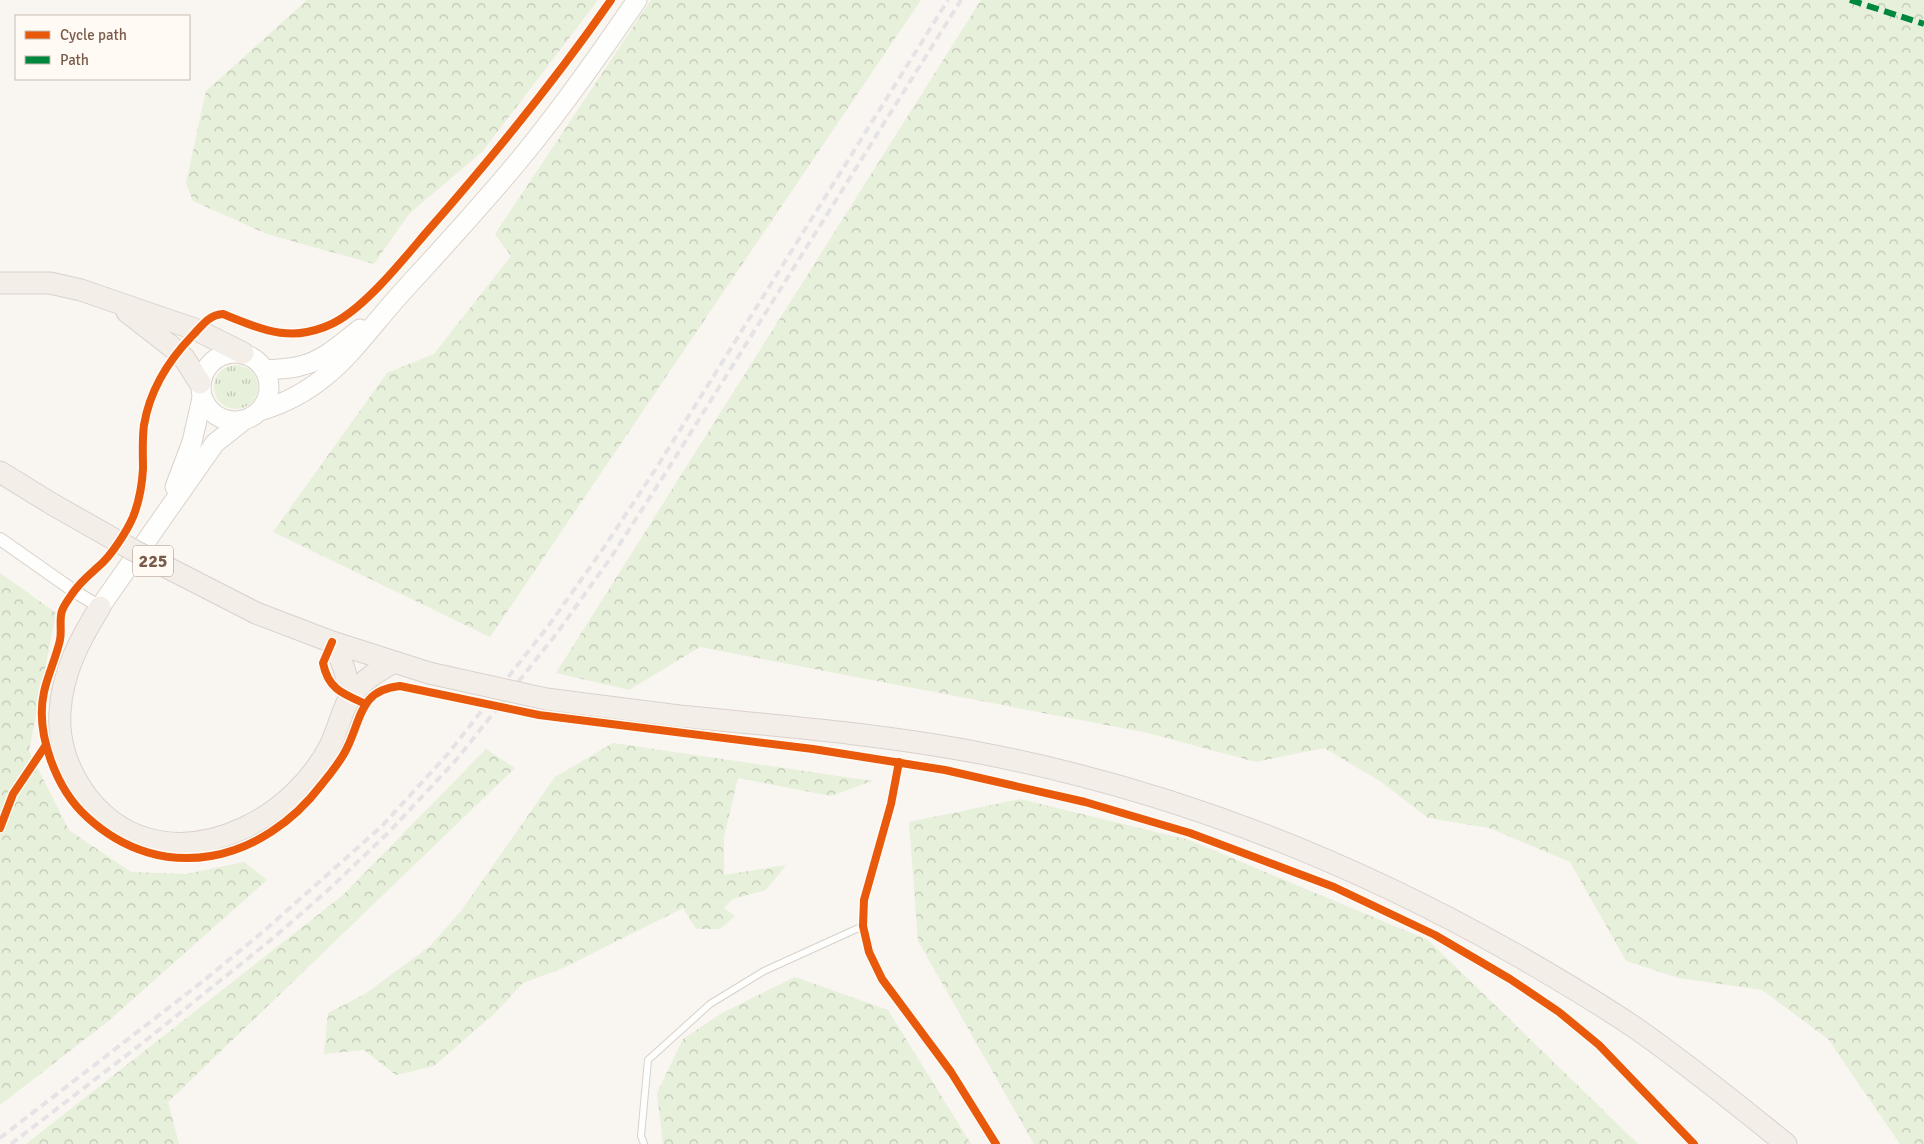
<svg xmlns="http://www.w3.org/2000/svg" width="1924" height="1144" font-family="Signika,sans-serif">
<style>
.grass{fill:url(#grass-tufts)}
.forest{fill:url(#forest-crowns)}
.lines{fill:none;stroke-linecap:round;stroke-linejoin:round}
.lane-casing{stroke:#d7d1cb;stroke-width:8}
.street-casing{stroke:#d7d1cb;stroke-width:14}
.secondary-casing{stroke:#d9d2cb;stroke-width:21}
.primary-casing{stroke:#dad1cc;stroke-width:23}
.lane{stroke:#fefefd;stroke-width:6}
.street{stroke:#fefefd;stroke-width:12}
.secondary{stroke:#fefefd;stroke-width:19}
.primary{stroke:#f3eee8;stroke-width:21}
.rail{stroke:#e6e3e7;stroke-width:4;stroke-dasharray:8 5;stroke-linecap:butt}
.primary-bridge-casing{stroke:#dad1cc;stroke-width:23;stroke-linecap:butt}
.primary-bridge{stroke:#f3eee8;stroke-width:21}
.quiet{stroke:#00873e;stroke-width:6;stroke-dasharray:12 6;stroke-linecap:butt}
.cycleway-casing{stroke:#fffaf3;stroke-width:11}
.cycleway{stroke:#e8590c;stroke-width:8}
.labels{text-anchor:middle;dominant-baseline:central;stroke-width:5;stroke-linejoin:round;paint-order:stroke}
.shield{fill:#fffaf3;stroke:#a28b7f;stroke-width:1}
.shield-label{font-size:18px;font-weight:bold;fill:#7a5c4d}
</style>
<defs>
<pattern id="grass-tufts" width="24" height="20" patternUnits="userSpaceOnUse" patternTransform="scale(1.25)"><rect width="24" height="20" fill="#e7f0db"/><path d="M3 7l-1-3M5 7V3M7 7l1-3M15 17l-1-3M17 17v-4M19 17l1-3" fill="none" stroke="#c0c6b4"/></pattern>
<pattern id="forest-crowns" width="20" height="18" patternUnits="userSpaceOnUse" patternTransform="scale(1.25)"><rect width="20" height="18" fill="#e7f0db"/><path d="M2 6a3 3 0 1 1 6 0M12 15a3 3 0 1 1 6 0" fill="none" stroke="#c0c6b4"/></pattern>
</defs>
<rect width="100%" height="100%" fill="#f9f5f0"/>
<circle class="grass" cx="236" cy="387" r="22"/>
<g class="forest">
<path d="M307,0h291l-116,152 -73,62 -35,50 -107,-30 -74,-33 -7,-18 20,-92z"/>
<path d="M651,0h270l-431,637 -217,-105 114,-159 47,-19 77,-98 -16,-22z"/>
<path d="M981,0h943v1144h-24l-72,-105 -66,-49 -83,-12 -53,-17 -56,-99 -81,-34 -61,-10 -48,-37 -56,-33 -68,14 -108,-29 -448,-86 -71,43 -73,-17z"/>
<path d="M0,573l56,40 -27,138 40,79 62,42 55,2 58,-12 23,18 -161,143 -106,82z"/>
<path d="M613,743l259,38 -41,15 -93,-18 -14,59v38l62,-10 -20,25 -33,9 -9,9 11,8 -15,13h-24l-13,-21 -120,60 -40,15 -28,30 -61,53 -38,9 -32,-25 -40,4 4,-41 37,-19 65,-48 31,-35 94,-134z"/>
<path d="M486,749l29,19 -347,334 11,42h-153l316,-248z"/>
<path d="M1020,799l169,41 239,100 210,204h-604l-116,-203 -9,-119z"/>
<path d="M795,977l93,33 83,134h-308l-6,-51 26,-54 39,-26z"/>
</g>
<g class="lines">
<defs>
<path id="lane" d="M644,1144l-3,-8 7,-76 62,-56 54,-33 99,-45"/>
<path id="street" d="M0,539l74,52 26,16"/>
<g id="secondary">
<circle cx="235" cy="387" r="34"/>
<path d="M265,370c12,-1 24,-1 35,-4 23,-5 42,-23 60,-37"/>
<path d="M260,411c73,-22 97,-70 145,-122 41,-45 82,-89 120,-136 40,-49 76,-101 112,-153"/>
<path d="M175,487l17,-45 10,-44"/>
<path d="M100,607l115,-164 28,-22"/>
</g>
<g id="primary">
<path d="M0,283h50l31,7 116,40 46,23"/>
<path d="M127,312l50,39 7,7 16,25"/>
<path d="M0,472l52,32"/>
<path d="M100,607c-20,32 -38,66 -40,105 -4,54 35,113 88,127 32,9 66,3 96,-11 36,-17 68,-47 86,-82 7,-14 13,-38 20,-49 11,-16 28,-26 44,-35"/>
<path d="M256,613l76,29 97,31"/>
<path d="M332,642c11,20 15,33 18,55"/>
<path d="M679,716c101,10 202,18 301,37 188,36 367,106 533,200 42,24 84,49 124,76 51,36 101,76 149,115"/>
</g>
</defs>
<use href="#lane" class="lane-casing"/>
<use href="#street" class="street-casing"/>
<use href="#secondary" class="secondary-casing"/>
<use href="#primary" class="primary-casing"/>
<use href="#lane" class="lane"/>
<use href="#street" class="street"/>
<use href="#secondary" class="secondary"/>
<use href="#primary" class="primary"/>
<g class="rail">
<path d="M0,1138l202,-156 63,-52 116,-103 66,-72 102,-130 54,-76 52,-79 293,-470"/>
<path d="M11,1144l134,-103 127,-102 54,-47 62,-59 69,-74 100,-126 55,-77 51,-79 298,-477"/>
</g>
<defs>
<g id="primary-bridge">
<path d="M52,504l81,46 123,63"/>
<path d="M429,673l117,26 133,17"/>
</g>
</defs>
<use href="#primary-bridge" class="primary-bridge-casing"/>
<use href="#primary-bridge" class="primary-bridge"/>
<path class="quiet" d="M1850,0l74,24"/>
<defs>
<g id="cycleway">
<path d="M611,0c-57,82 -120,159 -186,234 -23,27 -56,68 -86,86 -8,5 -22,10 -32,12 -28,6 -57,-7 -84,-18 -15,1 -21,12 -31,22 -24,25 -42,53 -48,89 -2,15 -1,30 -1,44 -1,17 -4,33 -10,48 -6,14 -22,39 -34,49 -10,9 -19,16 -27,28 -3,5 -8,11 -10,17 -3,8 0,20 -2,29 -4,18 -12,34 -16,52 -9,41 12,97 43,125 76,70 176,45 235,-33 9,-11 19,-23 25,-36 15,-31 13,-58 53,-62l139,29 274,34 132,21 140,32 105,31 144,54 101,48 75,44 49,33 40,33 95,99"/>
<path d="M332,642l-9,21c5,26 20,31 43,41"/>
<path d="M899,762l-8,42 -27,96 -1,26 6,26 13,27 69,93 45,72"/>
<path d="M0,828l13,-34 33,-49"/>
</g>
</defs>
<use href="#cycleway" class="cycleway-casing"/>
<use href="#cycleway" class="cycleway"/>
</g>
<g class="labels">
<rect class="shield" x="133" y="545.5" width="40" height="31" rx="4"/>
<g class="shield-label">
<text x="153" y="561">225</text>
</g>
</g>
<rect x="15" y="15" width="175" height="65" fill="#fffaf3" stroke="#cabbb1"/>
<rect x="25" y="31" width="25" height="8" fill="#e8590c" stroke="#cabbb1"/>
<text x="60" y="40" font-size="15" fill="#7a5c4d">Cycle path</text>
<rect x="25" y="56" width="25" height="8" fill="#00873e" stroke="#cabbb1"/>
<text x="60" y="65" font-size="15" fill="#7a5c4d">Path</text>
</svg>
